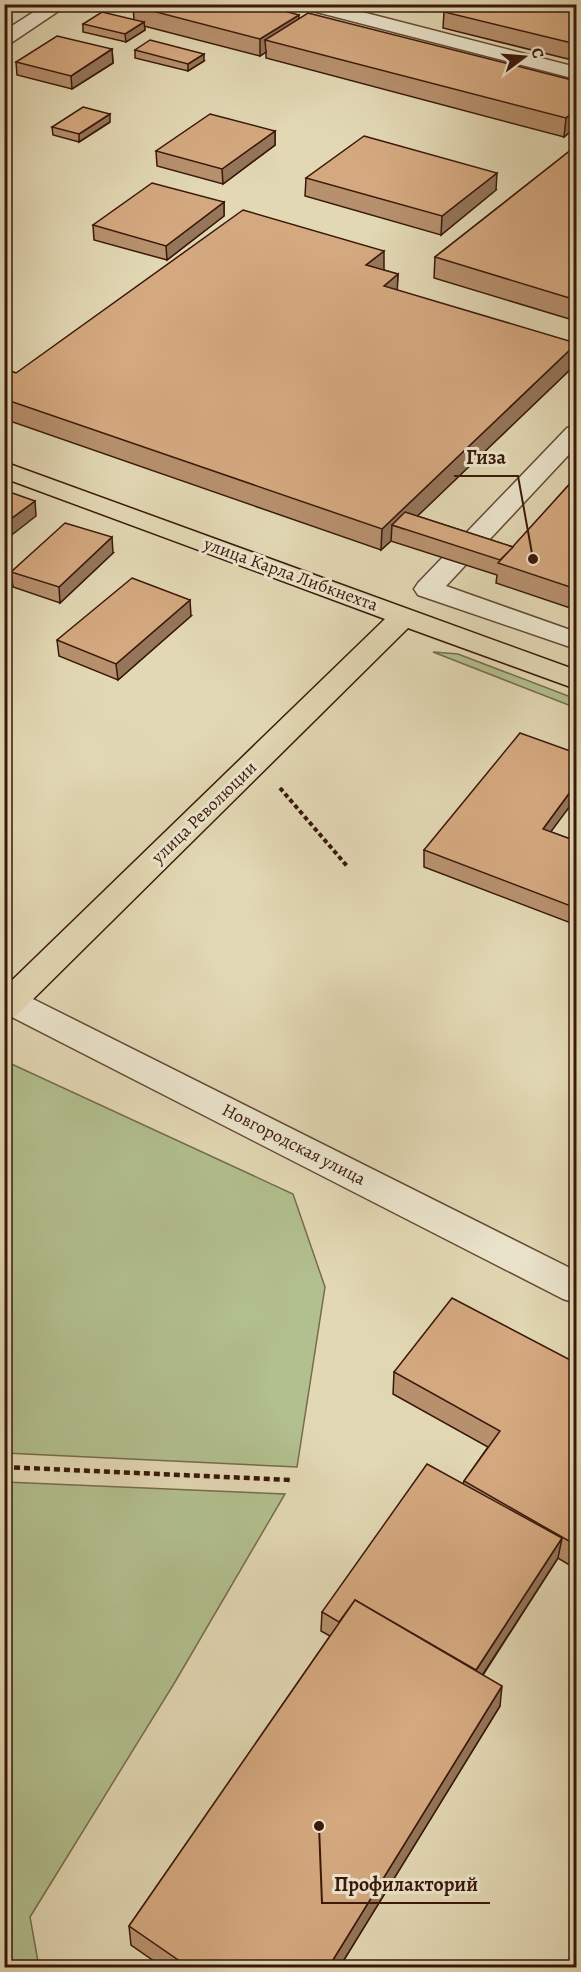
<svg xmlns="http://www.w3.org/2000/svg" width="581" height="1972" font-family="Alegreya,serif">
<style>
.green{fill:#b2bf8e;stroke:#766c4c;stroke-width:1.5}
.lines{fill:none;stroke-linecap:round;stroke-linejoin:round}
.minor-casing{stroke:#644834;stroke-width:3}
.major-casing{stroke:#3a180a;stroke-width:3}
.path-far1{stroke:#3a180a;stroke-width:4;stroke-dasharray:4.5 3;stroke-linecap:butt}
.path{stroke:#3a180a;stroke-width:4.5;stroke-dasharray:6 4;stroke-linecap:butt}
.minor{fill:#ece6ce;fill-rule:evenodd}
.major{fill:#e2d8b4;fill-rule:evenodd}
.wall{fill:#b7916e;stroke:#3a180a;stroke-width:1.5}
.shaded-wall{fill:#95765a;stroke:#3a180a;stroke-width:1.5}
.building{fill:#d5a980;stroke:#3a180a;stroke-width:1.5}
.labels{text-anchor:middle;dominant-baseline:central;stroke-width:6;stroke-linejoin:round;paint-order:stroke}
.street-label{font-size:18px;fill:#3a180a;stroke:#ece6ce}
.leader{fill:none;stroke:#3a180a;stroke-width:2}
.callout-dot{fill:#3a180a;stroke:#ece6ce;stroke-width:2}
.callout-label{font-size:20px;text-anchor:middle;font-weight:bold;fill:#3a180a;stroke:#ece6ce;stroke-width:6;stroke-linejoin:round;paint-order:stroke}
</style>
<rect width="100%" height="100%" fill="#e2d8b4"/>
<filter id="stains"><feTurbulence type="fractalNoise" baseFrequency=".00333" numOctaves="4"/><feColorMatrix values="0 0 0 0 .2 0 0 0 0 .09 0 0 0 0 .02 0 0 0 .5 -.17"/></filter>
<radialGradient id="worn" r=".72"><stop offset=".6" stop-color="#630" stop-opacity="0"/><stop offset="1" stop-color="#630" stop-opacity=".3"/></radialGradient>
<g class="green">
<path d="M433,652l25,2 118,45v9z"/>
<path d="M5,1061l288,133 32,93 -28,180 -292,-14z"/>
<path d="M5,1482l280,12 -110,188 -145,235 9,50h-34z"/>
</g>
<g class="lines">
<defs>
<g id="minor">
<path d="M46,4h23l-58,39 -7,2v-14z"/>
<path d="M298,4h33l245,63v12l-275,-71z"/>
<path d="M576,426v21l-130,139 130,46v17l-158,-54 -4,-6 4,-6 149,-155z"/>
<path d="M11,990l12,4 553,277v32l-13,-4 -559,-286v-21z"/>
</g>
<path id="major" d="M4,462l572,208v19l-168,-61 -392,388 -12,4v-32l381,-369 -381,-141z"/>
</defs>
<use href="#minor" class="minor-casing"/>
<use href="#major" class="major-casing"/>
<path class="path-far1" d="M280,788l67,78"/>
<path class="path" d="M4,1467l288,13"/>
<use href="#minor" class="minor"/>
<use href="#major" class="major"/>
</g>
<g class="wall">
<path d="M133,6l166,13 277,62v46l-12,10 -298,-79v-6l-6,4 -116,-30 1,4 -19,12 -43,-10v-8l51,-4z"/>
<path d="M576,8v53l-133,-33 1,-16z"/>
<path d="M112,49l1,14 -41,26 -55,-14 -1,-13z"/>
<path d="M135,50l69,11 -16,10 -53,-13z"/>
<path d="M110,122l-31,20 -26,-7 -1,-8z"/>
<path d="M275,131v14l-52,39 -66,-18 -1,-15z"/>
<path d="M576,146v175l-142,-43 1,-21z"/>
<path d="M306,178l190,12 -55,45 -136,-39z"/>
<path d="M224,202v14l-57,44 -73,-20 -1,-15z"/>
<path d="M384,270l14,4 -1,16 179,74 -159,152 96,31 63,-70v133l-80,-27 1,-8 -106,-34 -10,9 -377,-131v-50l12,4z"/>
<path d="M113,553l-53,50 -47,-16 -2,-15z"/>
<path d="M191,616l-73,64 -59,-24 -2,-16z"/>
<path d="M551,832l25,9v84l-152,-58v-17z"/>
<path d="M576,1363v206l-18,-11 -75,117 17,31 -161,262h-175l-33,-23 -2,-19 201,-290 -9,-5 1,-19 141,-128 1,-3 24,-34 -95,-53 1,-22z"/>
</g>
<g class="shaded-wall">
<path d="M299,15l-1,16 -33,9 1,12 -6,4v-17z"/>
<path d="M144,22l1,8 -19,12 -1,-8z"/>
<path d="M112,49l1,14 -41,26 -1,-13z"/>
<path d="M204,54v7l-16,10v-7z"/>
<path d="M576,109v18l-12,10 2,-19z"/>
<path d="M110,114v8l-31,20v-8z"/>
<path d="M275,131v14l-52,39 -1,-15z"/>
<path d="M497,173l-1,17 -55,45 1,-19z"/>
<path d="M224,202v14l-57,44 -1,-14z"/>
<path d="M384,251v20l-18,-6z"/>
<path d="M398,274l-1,21 -13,-9z"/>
<path d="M576,344v20l-172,165 -12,-4 -1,16 -10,9 1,-21z"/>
<path d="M35,501l1,15 -32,25v-17z"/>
<path d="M112,537l1,16 -53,50 -1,-16z"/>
<path d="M190,600l1,16 -73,64 -2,-16z"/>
<path d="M576,784v14l-35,47 2,-16z"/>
<path d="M562,1538l-4,20 -86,133 3,-19z"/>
<path d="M502,1686l-2,20 -161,262h-11z"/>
</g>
<g class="building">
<path d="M136,4h122l41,11 -39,24 -127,-33z"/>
<path d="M455,4h105l16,4v36l-132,-32z"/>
<path d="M102,12l42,10 -19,12 -42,-10z"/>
<path d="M308,13l268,68v28l-10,9 -301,-78z"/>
<path d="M57,36l55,13 -41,27 -55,-14z"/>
<path d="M150,40l54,14 -16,10 -53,-14z"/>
<path d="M83,107l27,7 -31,20 -27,-7z"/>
<path d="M210,114l65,17 -53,38 -66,-18z"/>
<path d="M364,136l133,37 -55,43 -136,-38z"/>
<path d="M576,146v154l-141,-43z"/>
<path d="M152,183l72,19 -58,44 -73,-21z"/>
<path d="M243,210l141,41 -18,14 32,9 -14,12 192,57v1l-194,185 -378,-130v-30l12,4z"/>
<path d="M576,477v112l-78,-26z"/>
<path d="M4,490l31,11 -31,23z"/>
<path d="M405,512l108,35 -13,13 -108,-35z"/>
<path d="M65,523l47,14 -53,50 -48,-15z"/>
<path d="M132,578l58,22 -74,64 -59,-24z"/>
<path d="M520,733l56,20v31l-33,45 33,12v67l-152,-58z"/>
<path d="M452,1298l124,65v182l-112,-64 36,-50 -106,-59z"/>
<path d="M427,1464l135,74 -86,132 -121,-70 -16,22 -17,-10z"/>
<path d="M355,1600l147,86 -174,282h-138l-61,-42z"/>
</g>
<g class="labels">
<g class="street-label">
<text transform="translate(291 574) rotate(20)">улица Карла Либкнехта</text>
<text transform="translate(204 812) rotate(-44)">улица Революции</text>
<text transform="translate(294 1144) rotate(27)">Новгородская улица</text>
</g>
</g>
<path class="leader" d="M533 559L518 476H454M319 1826L322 1903H490"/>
<g class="callout-dot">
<circle cx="533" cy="559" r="6"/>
<circle cx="319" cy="1826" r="6"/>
</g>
<g class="callout-label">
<text x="486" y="464">Гиза</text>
<text x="406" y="1891">Профилакторий</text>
</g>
<rect width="581" height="1972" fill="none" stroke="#e2d8b4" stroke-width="24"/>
<rect x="6" y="6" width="569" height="1960" fill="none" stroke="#3a180a" stroke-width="3"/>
<rect x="12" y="12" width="557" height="1948" fill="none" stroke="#3a180a" stroke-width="1.5"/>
<g transform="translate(524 57) rotate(74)" stroke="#ece6ce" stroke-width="4.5" paint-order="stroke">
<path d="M0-4.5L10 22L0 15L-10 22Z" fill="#3a180a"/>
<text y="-9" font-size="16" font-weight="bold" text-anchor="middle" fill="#3a180a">С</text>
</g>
<rect width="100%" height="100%" filter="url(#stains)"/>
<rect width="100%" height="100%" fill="url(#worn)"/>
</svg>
